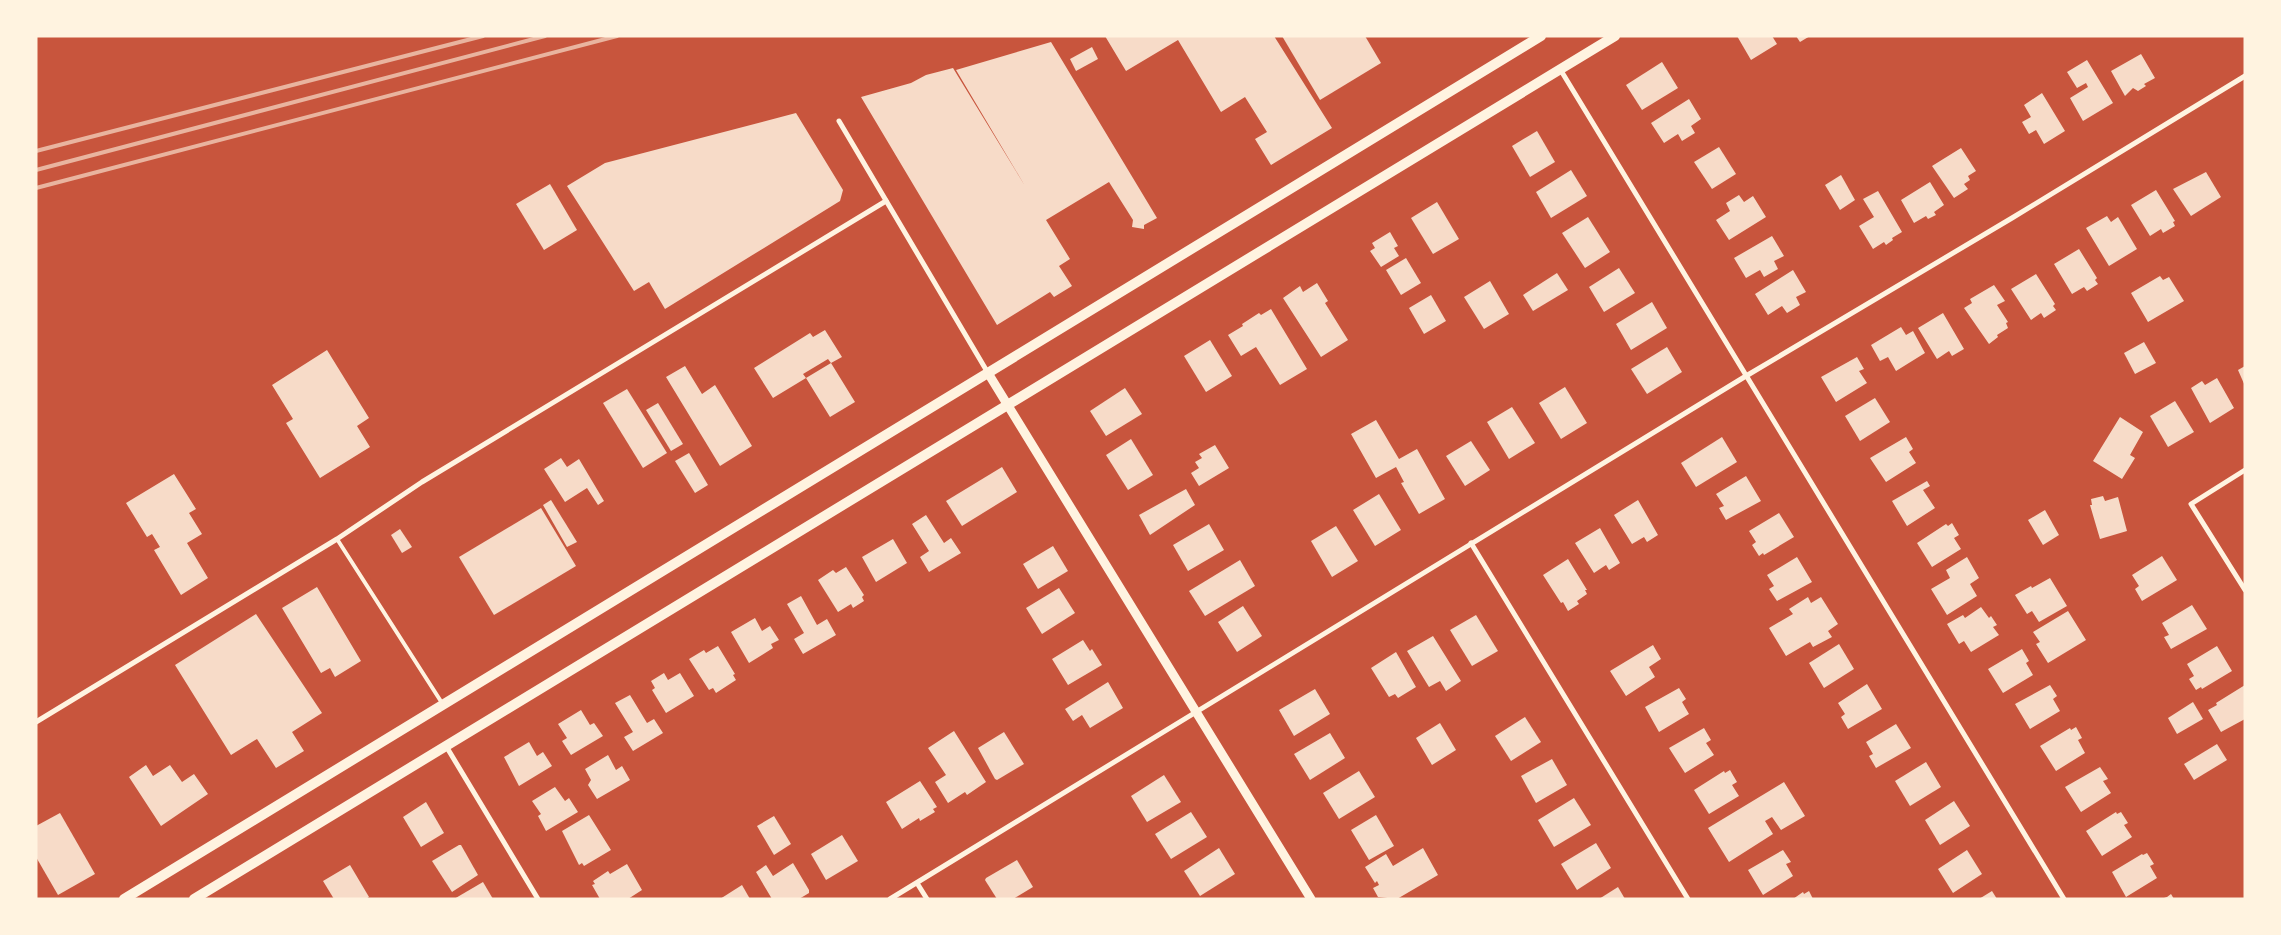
<svg xmlns="http://www.w3.org/2000/svg" width="2281" height="935" font-family="'Sofia Sans Condensed',sans-serif">
<style>
.building{fill:#f7dbc8}
.lines{fill:none;stroke-linecap:round;stroke-linejoin:round}
.service{stroke:#fff3e0;stroke-width:4}
.minor{stroke:#fff3e0;stroke-width:5}
.tertiary{stroke:#fff3e0;stroke-width:9}
.secondary{stroke:#fff3e0;stroke-width:10}
.rail{stroke:#e9b49f;stroke-width:4}
</style>
<rect width="100%" height="100%" fill="#c8553d"/>
<g class="building">
<path d="M1105,36h169l58,92 -61,37 -16,-26 12,-7 -22,-35 -24,15 -43,-72 -52,31z"/>
<path d="M1282,36h83l16,27 -61,37z"/>
<path d="M1737,36h35l5,8 -26,16z"/>
<path d="M1796,36h14l-10,6z"/>
<path d="M1051,42l106,176 -13,7v4l-12,-2 1,-7 -24,-38 -63,38 24,39 -11,7 13,20 -18,11 -4,-5 -53,33 -136,-228 50,-14 15,-8 27,-7 72,118 -69,-116z"/>
<path d="M1092,47l6,12 -22,12 -6,-12z"/>
<path d="M2141,54l14,24 -11,6 2,2 -8,5 -5,-3 -8,8 -14,-25z"/>
<path d="M2087,60l26,43 -30,18 -13,-23 18,-11 -2,-4 -9,5 -10,-16z"/>
<path d="M1662,62l16,26 -36,22 -16,-25z"/>
<path d="M2042,93l23,38 -21,13 -8,-14 -7,4 -7,-12 9,-5 -7,-12z"/>
<path d="M1689,99l12,20 -10,7 4,7 -13,8 -4,-7 -14,9 -13,-20z"/>
<path d="M796,113l47,77 -3,11 -175,108 -16,-27 -15,9 -67,-105 38,-23z"/>
<path d="M1537,131l18,31 -25,15 -18,-31z"/>
<path d="M1719,147l17,27 -24,15 -18,-27z"/>
<path d="M1961,148l15,23 -8,5 2,4 -6,4 4,5 -14,9 -22,-32z"/>
<path d="M1571,170l16,26 -36,22 -15,-26z"/>
<path d="M2206,172l15,25 -30,19 -18,-27z"/>
<path d="M1841,175l14,25 -15,10 -15,-25z"/>
<path d="M1930,182l14,23 -10,7 2,3 -8,4 -2,-3 -12,7 -13,-23z"/>
<path d="M550,184l27,46 -33,20 -28,-46z"/>
<path d="M2156,190l19,31 -2,1 2,4 -12,7 -2,-4 -11,7 -19,-31z"/>
<path d="M1878,191l24,41 -10,6 1,2 -7,5 -2,-3 -11,7 -14,-23 15,-9 -11,-18z"/>
<path d="M1739,195l5,7 9,-6 13,21 -37,23 -13,-20 14,-9 -4,-8z"/>
<path d="M1437,202l22,37 -26,15 -22,-36z"/>
<path d="M2107,216l4,6 7,-5 19,32 -28,17 -23,-38z"/>
<path d="M1588,217l22,35 -25,16 -23,-35z"/>
<path d="M1390,232l8,14 -4,2 5,8 -18,11 -11,-16 5,-3 -3,-5z"/>
<path d="M1772,236l12,20 -10,5 4,8 -14,8 -4,-7 -14,8 -12,-20z"/>
<path d="M2079,249l18,29 -2,2 3,4 -11,7 -3,-4 -12,7 -18,-30z"/>
<path d="M1406,258l15,25 -20,12 -15,-25z"/>
<path d="M1619,268l16,25 -31,19 -15,-25z"/>
<path d="M1793,270l13,22 -10,5 4,8 -13,8 -5,-7 -14,9 -13,-21z"/>
<path d="M1557,273l11,17 -35,21 -10,-16z"/>
<path d="M2036,274l19,30 -2,2 3,4 -12,8 -3,-5 -10,7 -20,-31z"/>
<path d="M2160,276l3,4 6,-3 15,24 -36,21 -17,-29z"/>
<path d="M1490,281l19,33 -25,15 -20,-32z"/>
<path d="M1317,283l11,18 -3,2 23,37 -27,17 -38,-59 17,-12 3,6z"/>
<path d="M1994,285l11,16 -8,4 11,17 -2,1 2,5 -11,7 1,2 -9,7 -25,-36 8,-5 -2,-4z"/>
<path d="M1431,295l15,26 -22,13 -15,-26z"/>
<path d="M1652,302l15,26 -36,22 -15,-26z"/>
<path d="M1271,309l36,60 -27,16 -24,-38 -15,9 -13,-21 15,-9 -1,-2 17,-11 2,2z"/>
<path d="M1943,313l21,36 -12,7 -3,-5 -12,8 -19,-31z"/>
<path d="M1901,327l5,8 7,-4 12,22 -29,18 -8,-14 -8,4 -9,-16z"/>
<path d="M825,330l17,27 -11,6 24,39 -25,15 -24,-39 25,-15 -3,-4 -25,15 3,4 -33,20 -19,-30 56,-35 3,4z"/>
<path d="M1210,340l22,36 -26,16 -22,-36z"/>
<path d="M2144,342l12,21 -21,11 -11,-21z"/>
<path d="M1667,347l15,25 -35,22 -16,-25z"/>
<path d="M327,350l42,68 -12,8 13,21 -50,31 -34,-55 7,-4 -21,-34z"/>
<path d="M1857,357l7,12 -5,2 8,12 -31,19 -15,-25z"/>
<path d="M685,366l17,28 13,-9 37,61 -32,20 -54,-89z"/>
<path d="M2245,366v20l-7,-16z"/>
<path d="M2217,378l17,30 -24,15 -19,-35 11,-7 3,4z"/>
<path d="M1565,387l22,36 -26,16 -22,-36z"/>
<path d="M1125,388l17,26 -36,22 -16,-25z"/>
<path d="M627,389l40,64 -24,15 -40,-65z"/>
<path d="M1875,398l15,24 -30,19 -15,-25z"/>
<path d="M2175,401l19,31 -26,15 -18,-31z"/>
<path d="M658,403l25,41 -12,7 -25,-41z"/>
<path d="M1512,407l23,36 -26,16 -22,-37z"/>
<path d="M2120,417l23,15 -13,23 5,3 -13,21 -29,-18z"/>
<path d="M1376,420l23,39 18,-10 28,50 -26,15 -18,-31 3,-1 -8,-15 -20,11 -25,-44z"/>
<path d="M1722,437l15,25 -41,25 -15,-24z"/>
<path d="M1906,437l7,12 -4,3 7,11 -30,19 -16,-24z"/>
<path d="M1131,439l22,36 -25,15 -22,-35z"/>
<path d="M1471,441l19,29 -25,16 -19,-30z"/>
<path d="M1215,445l14,23 -30,18 -8,-13 8,-5 -4,-6 7,-4 -3,-4z"/>
<path d="M689,453l19,32 -13,8 -20,-32z"/>
<path d="M561,458l6,9 12,-8 25,42 -6,4 -11,-17 -22,14 -21,-33z"/>
<path d="M1002,467l15,25 -55,34 -16,-25z"/>
<path d="M174,474l22,35 -7,4 13,21 -15,9 21,35 -27,17 -27,-45 6,-3 -8,-13 -5,3 -21,-34z"/>
<path d="M1746,476l15,25 -35,19 -7,-12 5,-2 -8,-12z"/>
<path d="M1927,481l3,5 -7,4 12,18 -28,18 -15,-25z"/>
<path d="M1186,489l9,16 -45,30 -11,-20z"/>
<path d="M1379,494l22,36 -26,16 -22,-36z"/>
<path d="M2103,496l2,5 13,-4 9,34 -27,8 -10,-34h2l-1,-6z"/>
<path d="M551,500l26,42 -10,5 -24,-42z"/>
<path d="M1638,500l20,35 -11,7 -3,-5 -12,7 -18,-29z"/>
<path d="M541,508l35,58 -82,49 -35,-58z"/>
<path d="M2045,510l14,25 -16,10 -15,-25z"/>
<path d="M1779,513l15,24 -30,18 -1,-2 -4,3 -7,-11 4,-3 -7,-11z"/>
<path d="M926,515l18,28 7,-5 10,15 -32,19 -9,-15 9,-6 -17,-27z"/>
<path d="M1952,523l7,12 -5,3 7,11 -29,18 -15,-24 29,-19 2,2z"/>
<path d="M1209,524l15,26 -36,21 -15,-26z"/>
<path d="M1336,526l22,35 -26,16 -21,-36z"/>
<path d="M1600,528l20,35 -11,7 -3,-5 -12,8 -19,-30z"/>
<path d="M400,529l12,18 -10,6 -11,-18z"/>
<path d="M893,539l14,24 -31,19 -14,-25z"/>
<path d="M1053,546l15,25 -30,18 -15,-25z"/>
<path d="M2162,556l15,24 -35,21 -7,-12 4,-3 -7,-11z"/>
<path d="M1797,557l15,25 -35,19 -8,-12 5,-3 -7,-11z"/>
<path d="M1967,557l12,21 -9,6 7,12 -30,19 -16,-26 19,-11 -4,-8z"/>
<path d="M1568,559l19,31h-2l2,4 -10,7 2,3 -11,7 -5,-9 -2,1 -18,-28z"/>
<path d="M1240,560l15,26 -50,30 -16,-25z"/>
<path d="M846,567l18,28 -2,2 2,4 -11,7 -2,-4 -13,8 -20,-32 15,-10 3,3z"/>
<path d="M2050,578l17,28 -28,16 -7,-11 -5,3 -12,-19 16,-9 1,2z"/>
<path d="M317,587l44,74 -26,16 -5,-9 -9,5 -39,-65z"/>
<path d="M1059,588l16,25 -33,21 -16,-26z"/>
<path d="M801,596l16,29 10,-6 9,16 -33,19 -9,-15 10,-6 -17,-29z"/>
<path d="M1808,597l3,6 10,-6 17,27 -10,7 4,6 -19,10 -3,-5 -24,14 -17,-28 24,-14 -4,-5z"/>
<path d="M2192,605l15,24 -36,20 -7,-12 5,-2 -7,-12z"/>
<path d="M1243,606l19,30 -25,16 -19,-30z"/>
<path d="M1981,607l8,11 2,-2 6,9 -4,2 6,8 -28,17 -7,-11 -5,3 -12,-20 16,-9 2,3z"/>
<path d="M2068,611l18,29 -38,23 -12,-19 4,-2 -7,-10z"/>
<path d="M256,614l66,99 -30,19 12,19 -28,17 -19,-29 -26,16 -56,-90z"/>
<path d="M1476,615l22,36 -26,15 -22,-36z"/>
<path d="M755,618l7,13 8,-5 9,14 -8,4 2,4 -24,15 -18,-31z"/>
<path d="M1433,636l28,45 -15,10 -6,-10 -11,6 -22,-36z"/>
<path d="M1083,640l7,11 2,-2 10,16 -34,20 -16,-26z"/>
<path d="M1839,644l15,25 -30,19 -15,-25z"/>
<path d="M1653,645l8,14 -12,8 6,10 -29,19 -16,-25z"/>
<path d="M718,646l17,28 -2,1 3,5 -20,13 -3,-5 -4,2 -20,-31 15,-9 2,3z"/>
<path d="M2217,646l15,25 -30,18 -1,-2 -5,3 -7,-11 5,-3 -7,-12z"/>
<path d="M2022,649l7,12 -3,2 7,12 -30,18 -15,-24z"/>
<path d="M1396,652l20,35 -18,11 -3,-4 -6,3 -18,-29z"/>
<path d="M664,673l4,7 12,-7 14,23 -28,17 -14,-23 3,-2 -4,-7z"/>
<path d="M1108,682l15,26 -33,20 -8,-13 -9,6 -8,-12z"/>
<path d="M1867,684l15,25 -34,20 -7,-12 4,-3 -7,-11z"/>
<path d="M2050,685l7,11 -4,3 7,12 -30,18 -15,-25z"/>
<path d="M2245,685v34l-24,13 -13,-22 9,-5 -1,-2z"/>
<path d="M1679,688l7,11 -4,3 7,12 -30,18 -14,-25z"/>
<path d="M1315,689l15,25 -36,22 -15,-26z"/>
<path d="M630,695l17,28 7,-4 9,14 -30,18 -9,-14 9,-5 -18,-29z"/>
<path d="M2193,702l10,17 -26,15 -9,-16z"/>
<path d="M581,710l9,15 4,-2 9,13 -32,19 -9,-14 5,-3 -9,-14z"/>
<path d="M1525,717l16,25 -30,19 -16,-25z"/>
<path d="M1440,723l16,27 -24,15 -16,-27z"/>
<path d="M1896,724l15,24 -35,20 -7,-12 4,-2 -7,-12z"/>
<path d="M2076,727l6,11 -4,2 7,13 -29,18 -16,-25 30,-18 1,2z"/>
<path d="M1704,728l7,12 -5,3 8,12 -29,18 -16,-25z"/>
<path d="M954,731l32,51 -19,13 -2,-3 -17,11 -13,-21 11,-7 -18,-27z"/>
<path d="M1004,732l20,32 -27,16 -2,-1 -17,-31z"/>
<path d="M1330,733l15,25 -35,22 -16,-26z"/>
<path d="M529,742l8,14 6,-4 9,14 -33,20 -15,-29z"/>
<path d="M2217,744l10,16 -33,20 -10,-16z"/>
<path d="M608,755l8,15 6,-4 8,14 -33,19 -9,-14 3,-5 -6,-11z"/>
<path d="M1552,759l15,26 -31,18 -15,-27z"/>
<path d="M1926,762l15,25 -31,19 -15,-25z"/>
<path d="M146,765l7,11 17,-11 12,17 12,-8 14,20 -47,32 -32,-49z"/>
<path d="M2100,767l8,12 -5,2 8,12 -30,19 -16,-25z"/>
<path d="M1730,770l7,12 -5,3 7,11 -30,18 -15,-24 30,-19 1,2z"/>
<path d="M1359,771l16,26 -36,22 -16,-26z"/>
<path d="M1164,775l17,27 -34,20 -16,-26z"/>
<path d="M920,781l17,26 -4,2 2,3 -15,9 -1,-3 -17,11 -16,-27z"/>
<path d="M1784,782l21,34 -24,14 -9,-13 -7,4 8,13 -44,28 -21,-34z"/>
<path d="M555,787l10,14 4,-3 9,14 -32,19 -8,-15 3,-2 -9,-13z"/>
<path d="M1574,798l17,27 -37,22 -16,-27z"/>
<path d="M1954,801l16,25 -30,19 -15,-25z"/>
<path d="M426,802l18,31 -23,14 -18,-30z"/>
<path d="M1191,812l16,25 -36,22 -16,-25z"/>
<path d="M2116,812l1,2 4,-2 7,11 -4,2 8,12 -30,19 -16,-25z"/>
<path d="M60,813l35,61 -37,21 -22,-38v-31z"/>
<path d="M589,815l22,35 -27,16 -2,-3 -3,2 -17,-34z"/>
<path d="M1376,815l18,31 -25,14 -18,-30z"/>
<path d="M774,816l17,28 -17,11 -17,-29z"/>
<path d="M842,835l16,26 -32,19 -15,-26z"/>
<path d="M1596,843l15,25 -34,22 -16,-26z"/>
<path d="M459,845h2l17,30 -26,17 -20,-31z"/>
<path d="M1219,848l16,26 -35,22 -16,-25z"/>
<path d="M1423,848l15,27 -41,24 -19,-2 -5,-9 6,-3 -2,-4 -2,2 -10,-16 21,-13 7,12z"/>
<path d="M1783,850l8,12 -5,2 7,12 -30,19 -15,-25z"/>
<path d="M1967,850l15,24 -29,19 -15,-24z"/>
<path d="M2147,853l7,11 -4,2 7,12 -31,19 -14,-25 30,-18 1,1z"/>
<path d="M1017,860l16,27 -20,12h-16l-12,-19 1,-2z"/>
<path d="M793,863l16,27v3l-10,6h-27l-16,-27 10,-7 7,11z"/>
<path d="M627,864l15,26 -14,9h-28l-8,-14 3,-1 -2,-3 15,-10 2,3z"/>
<path d="M350,865l19,32 -3,2h-32l-11,-18z"/>
<path d="M483,882l10,17h-39z"/>
<path d="M742,885l8,14h-30z"/>
<path d="M1618,887l7,12h-26z"/>
<path d="M1809,891l4,8h-20l10,-7 1,2z"/>
<path d="M1992,891l5,8h-18z"/>
<path d="M2171,894l3,5h-13l6,-2z"/>
</g>
<g class="lines">
<path class="service" d="M337,539l105,164"/>
<g class="minor">
<path d="M1560,69l504,830"/>
<path d="M839,121l149,252"/>
<path d="M2245,470l-54,34 54,86"/>
<path d="M1471,543l217,356"/>
<path d="M36,722l301,-183 85,-57 464,-281"/>
<path d="M446,746l92,153"/>
<path d="M917,883l10,16"/>
<path d="M890,899l856,-523 266,-158 233,-142"/>
</g>
<path class="tertiary" d="M988,373l323,526"/>
<g class="secondary">
<path d="M124,899l1417,-863"/>
<path d="M194,899l1421,-863"/>
</g>
<g class="rail">
<path d="M36,151l447,-115"/>
<path d="M36,170l509,-134"/>
<path d="M36,188l581,-152"/>
</g>
</g>
<rect width="2281" height="935" fill="none" stroke="#fff3e0" stroke-width="75"/>
</svg>
